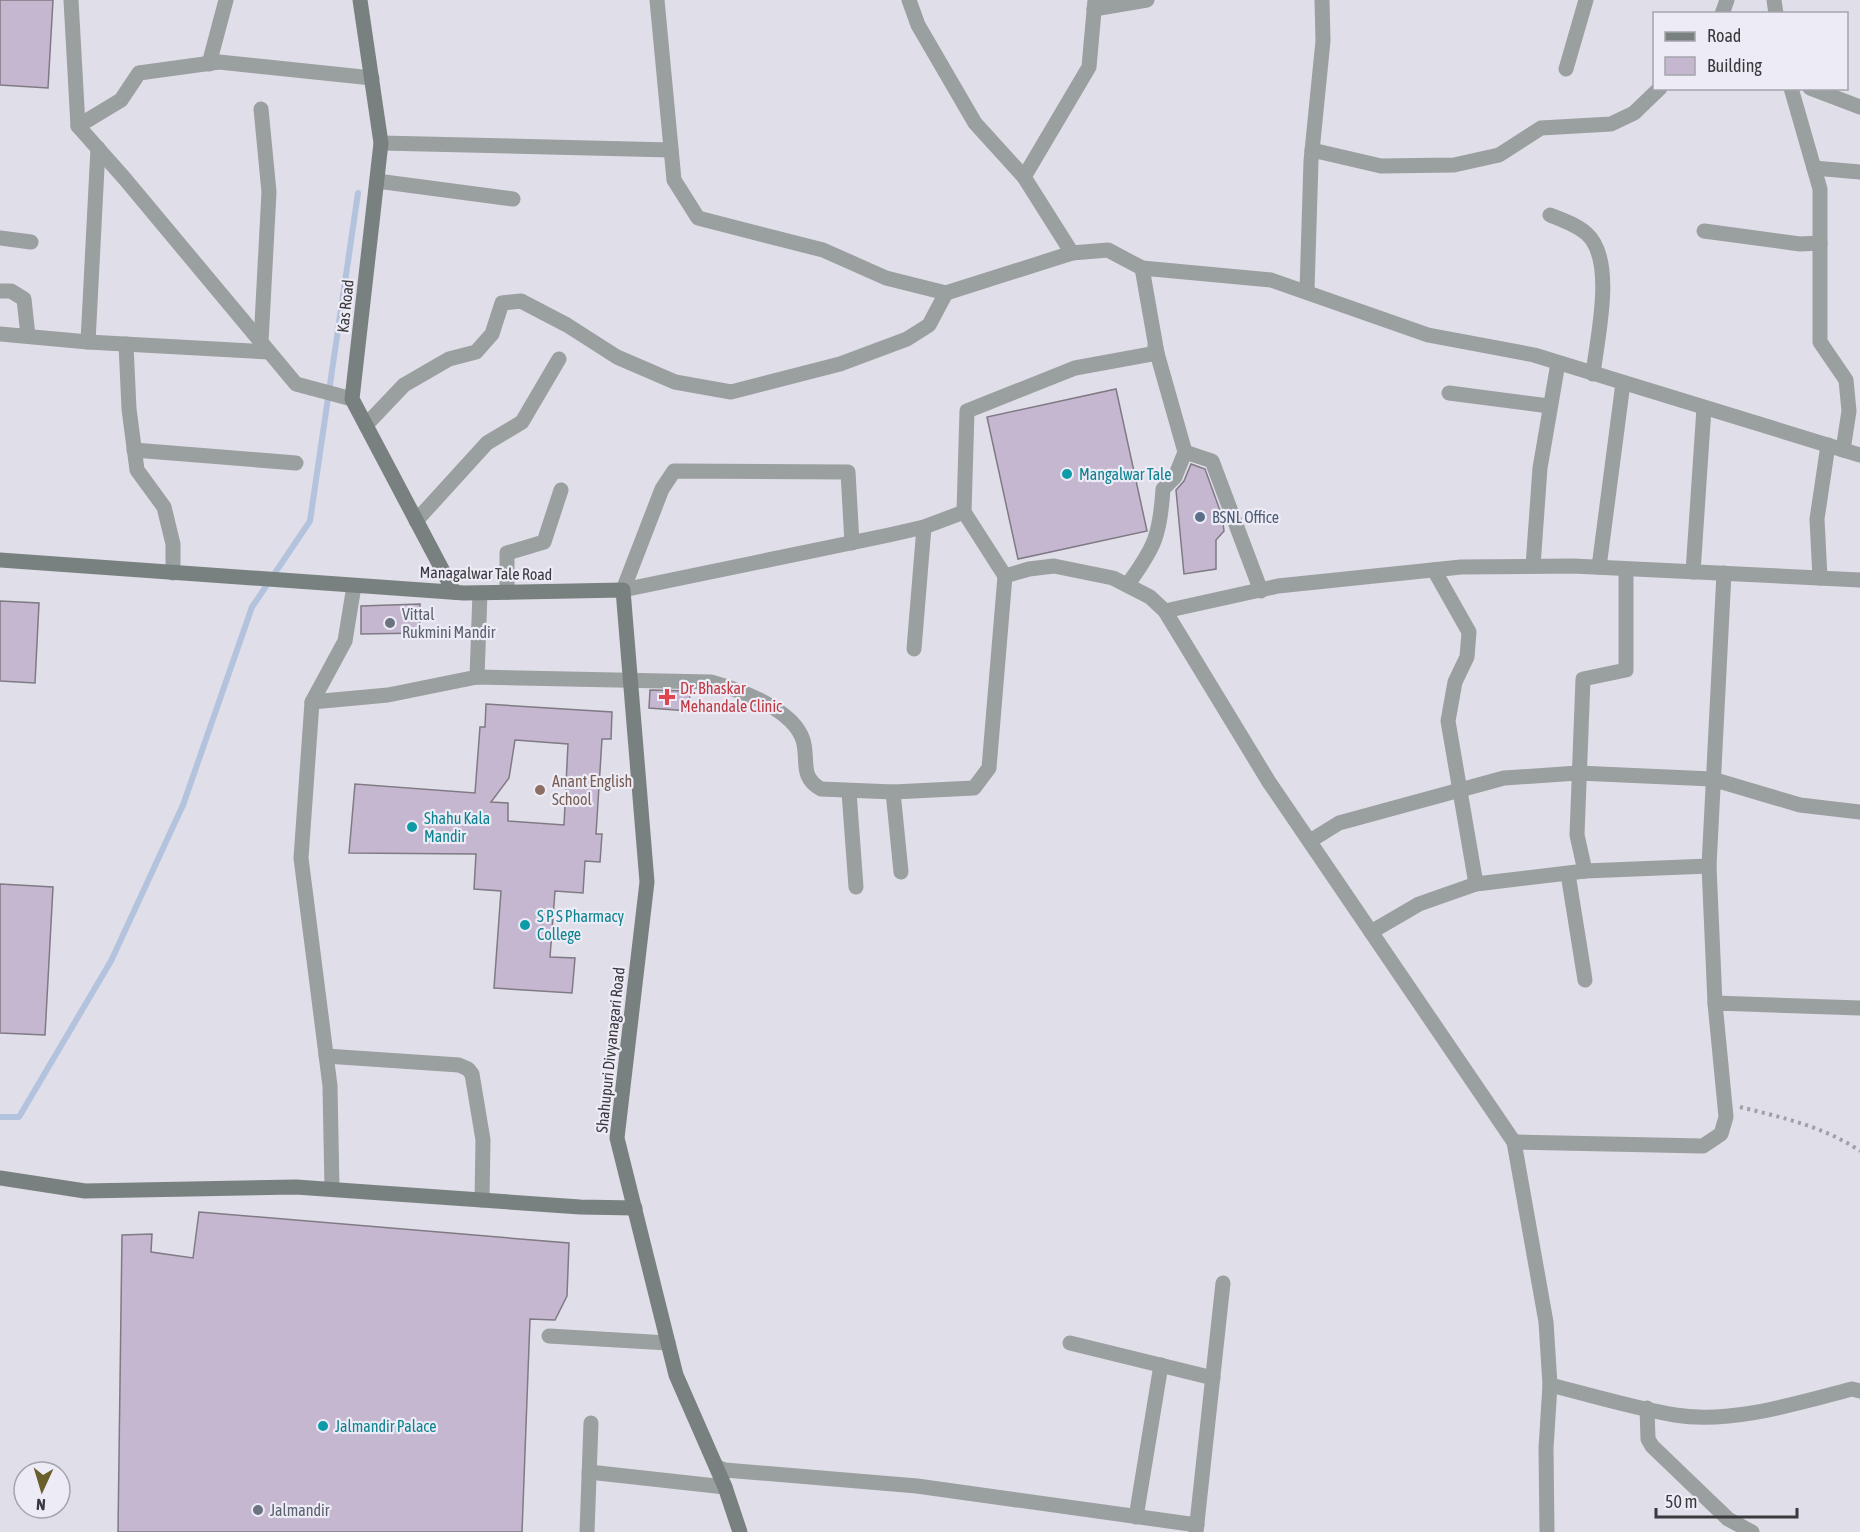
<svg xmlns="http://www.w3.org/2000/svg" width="1860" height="1532" font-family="'Asap Condensed',sans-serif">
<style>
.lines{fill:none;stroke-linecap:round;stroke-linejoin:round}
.stream{stroke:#b4c3dd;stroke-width:6}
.building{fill:#c6b7d1;stroke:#7f7a83;stroke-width:1.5;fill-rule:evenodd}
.path{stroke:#a09ea6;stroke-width:4;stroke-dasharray:3 4.5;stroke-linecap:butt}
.street{stroke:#9a9f9f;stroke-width:15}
.secondary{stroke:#78817f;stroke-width:15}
.culture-dot{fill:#0f9aa8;stroke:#edebf6;stroke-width:2}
.service-dot{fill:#5c6f8a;stroke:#edebf6;stroke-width:2}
.worship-dot{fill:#6b7280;stroke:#edebf6;stroke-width:2}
.health-dot{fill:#e0444e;stroke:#edebf6;stroke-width:2}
.education-dot{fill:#8d6e63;stroke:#edebf6;stroke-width:2}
.labels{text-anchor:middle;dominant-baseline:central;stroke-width:4.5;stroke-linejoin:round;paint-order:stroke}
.street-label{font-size:16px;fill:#3a393d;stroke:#edebf6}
.culture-label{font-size:16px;fill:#0d838f;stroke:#edebf6;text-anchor:start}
.service-label{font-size:16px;fill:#4e5e75;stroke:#edebf6;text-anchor:start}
.worship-label{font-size:16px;fill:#5b616d;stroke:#edebf6;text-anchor:start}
.health-label{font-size:16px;fill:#be3a42;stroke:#edebf6;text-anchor:start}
.education-label{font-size:16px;fill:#785e54;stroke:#edebf6;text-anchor:start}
</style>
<rect width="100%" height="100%" fill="#e0dee8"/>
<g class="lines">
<path class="stream" d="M0,1117h19l92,-156 72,-156 69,-198 58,-86 48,-328"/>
</g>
<g class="building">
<path d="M0,0h53l-5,88 -48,-3z"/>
<path d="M1116,389l31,142 -129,28 -31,-142z"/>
<path d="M1191,464l14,5 17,47 2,15 -8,9v29l-32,5 -8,-84 8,-9z"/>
<path d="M0,601l39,2 -4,80 -35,-2z"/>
<path d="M420,604v29l-59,1v-28z"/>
<path d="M650,690l40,1 -1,20 -40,-3z"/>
<path d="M486,704l126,8 -1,27h-9l-6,95h6l-2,28 -15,-1 -2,32 -28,-2 -5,66 25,1 -3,35 -78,-5 7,-97 -27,-2 2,-35 -127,-1 6,-69 120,9 5,-66h5zM515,740l53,4 -4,81 -56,-4v-18l-17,-1 18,-24z"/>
<path d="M0,884l53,3 -8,148 -45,-2z"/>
<path d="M199,1212l370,31 -2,53 -12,24 -25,-1 -8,213h-404l4,-297 30,-1 -1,18 42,6z"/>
</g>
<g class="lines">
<path class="path" d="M1740,1107c41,10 85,20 120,44"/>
<g class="street">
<path d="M71,0l7,126 47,53 171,205 56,15"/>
<path d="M657,0l17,180 24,38 125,32 63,28 60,15 126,-40 36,-3 34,18"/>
<path d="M909,0l9,25 57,98 49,54 65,-110 6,-67"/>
<path d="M1774,0l2,14"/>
<path d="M1094,9l53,-9"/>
<path d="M1722,14l5,-14"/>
<path d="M209,64l17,-64"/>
<path d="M1566,69l20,-69"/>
<path d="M1791,88l29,101v153l26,38 3,31 -6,39"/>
<path d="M1810,88l50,19"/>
<path d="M78,126l43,-26 18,-27 80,-11 153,16"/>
<path d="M381,143l290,7"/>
<path d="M1312,150l69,16 73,-1 45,-10 42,-27 70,-4 23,-11 26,-25"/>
<path d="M1814,168l46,4"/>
<path d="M1024,177l48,76"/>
<path d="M377,181l136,18"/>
<path d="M1550,215c13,5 27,10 37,19 29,27 10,104 6,140"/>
<path d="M1704,231l96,13 20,-1"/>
<path d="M0,238l31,4"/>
<path d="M1307,290l4,-129 12,-120 -1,-41"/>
<path d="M0,291h11l13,8 4,37"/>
<path d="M0,334l88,8 181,10"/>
<path d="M88,342l10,-194"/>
<path d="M261,342l8,-150 -8,-83"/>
<path d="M126,344l3,65 8,61 27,37 9,37v29"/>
<path d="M1449,393l100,13"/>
<path d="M366,425l38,-40 45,-26 27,-7 16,-18 10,-31 19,-2 46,24 50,32 58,25 56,10 109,-28 67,-25 22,-14 17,-32"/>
<path d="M134,450l162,13"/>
<path d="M1185,452l27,9 49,130"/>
<path d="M416,521l71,-78 35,-21 37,-63"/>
<path d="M1533,566l7,-98 18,-105"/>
<path d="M1599,567l24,-184"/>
<path d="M1434,570l35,62 -2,25 -12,25 -7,39 28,163"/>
<path d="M1693,572l11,-164"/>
<path d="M1820,578l-3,-59 11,-74"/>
<path d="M1128,584c27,-37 32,-49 35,-95l12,-12 10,-25 -30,-106"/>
<path d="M623,590l39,-101 12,-18 174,1 4,71"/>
<path d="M623,590l266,-55 35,-8 40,-15"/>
<path d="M507,592v-39l37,-11 17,-52"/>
<path d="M1165,611l113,-25 183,-19 112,-1 287,14"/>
<path d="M914,649l10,-122"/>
<path d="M477,677l3,-84"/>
<path d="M312,702l76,-7 89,-18 234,5c29,8 82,27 92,58 6,20 -4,37 18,49l72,3 81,-4 15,-20 16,-192"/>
<path d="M849,792l7,95"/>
<path d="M893,792l8,80"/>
<path d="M1310,841l29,-18 165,-45 74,-5 134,6 88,26 60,7"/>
<path d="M1585,871l-8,-36 6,-156 43,-9v-101"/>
<path d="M1568,874l17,106"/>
<path d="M1371,932l48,-28 57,-20 109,-13 124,-5"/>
<path d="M1715,1003l-6,-137 15,-293"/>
<path d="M326,1056l133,9 9,4 4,5 11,66 -1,60"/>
<path d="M1514,1142l189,4 18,-12 5,-17 -11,-114 145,5"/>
<path d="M332,1189l-2,-103 -29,-228 11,-156 33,-61 9,-55"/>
<path d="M549,1336l119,7"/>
<path d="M1070,1343l143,35"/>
<path d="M1550,1385c41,10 83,23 125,30 56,9 124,-12 177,-26l8,2"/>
<path d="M1647,1408l1,31 4,7 76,73 24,13"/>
<path d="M717,1467l8,3 192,16 280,39"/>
<path d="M589,1472l136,15"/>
<path d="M1136,1517l25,-152"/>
<path d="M587,1532l4,-109"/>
<path d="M1196,1532l27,-249"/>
<path d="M1547,1532l-1,-84 4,-63 -4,-63 -32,-180 -245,-360 -104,-171 -15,-14 -37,-19 -59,-12 -25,3 -24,7 -41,-64 3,-101 108,-43 82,-15 -15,-85 129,12 157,55 106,20 326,100"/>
</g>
<g class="secondary">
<path d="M360,0l21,143 -29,256 102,193"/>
<path d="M0,560l464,33 159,-3 24,292 -30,256 59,237 49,112 15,45"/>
<path d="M0,1178l85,13 211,-4 284,20 55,1"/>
</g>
</g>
<g class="culture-dot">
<circle cx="1067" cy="474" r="6"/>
<circle cx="412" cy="827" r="6"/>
<circle cx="525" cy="925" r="6"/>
<circle cx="323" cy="1426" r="6"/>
</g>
<circle class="service-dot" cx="1200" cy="517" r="6"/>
<g class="worship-dot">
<circle cx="390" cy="623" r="6"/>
<circle cx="258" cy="1510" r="6"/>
</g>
<path class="health-dot" d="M664 688h6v6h6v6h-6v6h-6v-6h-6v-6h6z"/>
<circle class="education-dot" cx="540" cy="790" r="6"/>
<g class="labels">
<g class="street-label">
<text transform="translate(345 306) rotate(-84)">Kas Road</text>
<text transform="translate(486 573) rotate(1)">Managalwar Tale Road</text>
<text transform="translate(610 1050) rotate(-84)">Shahupuri Divyanagari Road</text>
</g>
<g class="culture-label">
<text x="1079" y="474">Mangalwar Tale</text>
<text x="424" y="818">Shahu Kala<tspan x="424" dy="18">Mandir</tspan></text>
<text x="537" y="916">S P S Pharmacy<tspan x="537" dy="18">College</tspan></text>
<text x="335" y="1426">Jalmandir Palace</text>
</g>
<g class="service-label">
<text x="1212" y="517">BSNL Office</text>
</g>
<g class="worship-label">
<text x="402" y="614">Vittal<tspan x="402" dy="18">Rukmini Mandir</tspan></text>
<text x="270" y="1510">Jalmandir</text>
</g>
<g class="health-label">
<text x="680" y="688">Dr. Bhaskar<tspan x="680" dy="18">Mehandale Clinic</tspan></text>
</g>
<g class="education-label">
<text x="552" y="781">Anant English<tspan x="552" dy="18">School</tspan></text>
</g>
</g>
<rect x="1653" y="12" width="195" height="78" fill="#edebf6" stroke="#a5a4ac" stroke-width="1.5"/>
<rect x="1665" y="32" width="30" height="9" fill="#78817f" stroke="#a5a4ac" stroke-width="1.5"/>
<text x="1707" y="42" font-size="18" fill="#3a393d">Road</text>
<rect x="1665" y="57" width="30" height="18" fill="#c6b7d1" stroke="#a5a4ac" stroke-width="1.5"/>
<text x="1707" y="72" font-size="18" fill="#3a393d">Building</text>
<g transform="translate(42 1490) rotate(184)"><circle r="28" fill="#edebf6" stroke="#a5a4ac" stroke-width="1.5"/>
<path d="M0-4.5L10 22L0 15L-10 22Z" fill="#6a5e2b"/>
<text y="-9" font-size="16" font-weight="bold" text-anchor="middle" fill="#3a393d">N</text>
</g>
<path d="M1656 1508v9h141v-9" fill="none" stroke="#3a393d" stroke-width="3"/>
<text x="1665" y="1508" font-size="18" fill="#3a393d" stroke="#edebf6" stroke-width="4.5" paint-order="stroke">50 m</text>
</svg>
